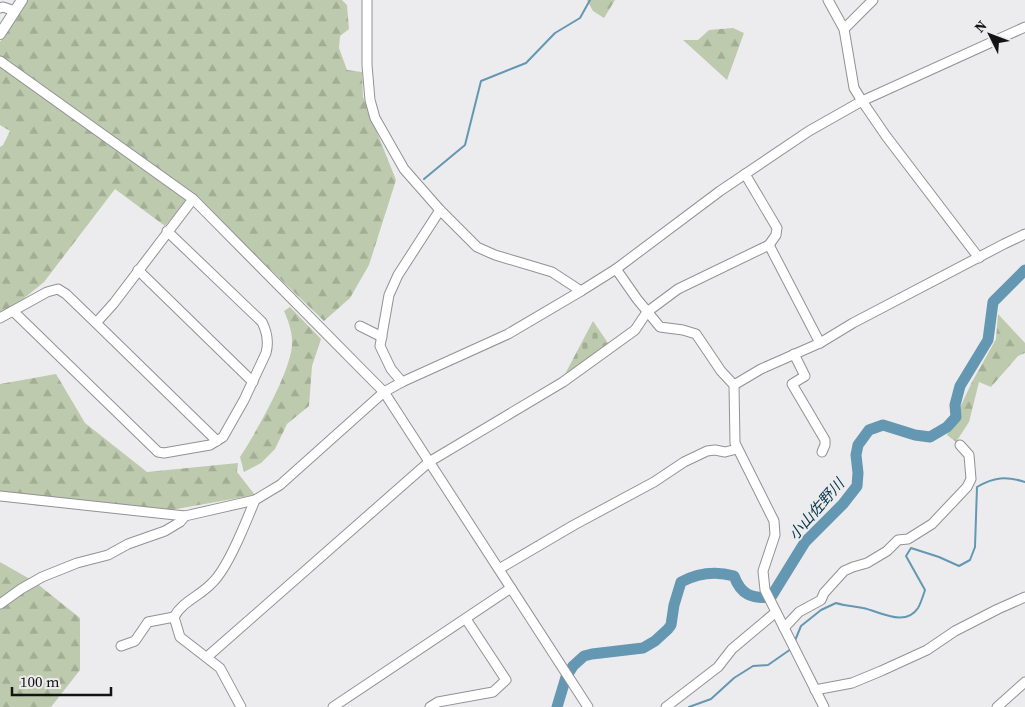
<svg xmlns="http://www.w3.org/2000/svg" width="1025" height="707" font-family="'Source Serif 4','Noto Sans JP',serif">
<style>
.forest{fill:url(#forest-firs)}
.cemetery{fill:url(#cemetery-stones)}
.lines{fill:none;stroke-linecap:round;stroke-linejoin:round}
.stream{stroke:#6497b1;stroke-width:2}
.river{stroke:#6497b1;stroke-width:11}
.minor-casing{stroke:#929295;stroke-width:11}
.major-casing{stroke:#929295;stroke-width:12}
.minor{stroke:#fff;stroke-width:9}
.major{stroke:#fff;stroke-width:10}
.labels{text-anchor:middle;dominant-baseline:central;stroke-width:4;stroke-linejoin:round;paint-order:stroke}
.water-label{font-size:15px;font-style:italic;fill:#073649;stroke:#ececef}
</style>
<defs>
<pattern id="forest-firs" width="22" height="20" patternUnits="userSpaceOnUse" patternTransform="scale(1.25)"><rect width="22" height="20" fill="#bdcaad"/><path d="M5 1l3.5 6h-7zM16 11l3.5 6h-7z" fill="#a2ad94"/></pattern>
<pattern id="cemetery-stones" width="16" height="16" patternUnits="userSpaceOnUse" patternTransform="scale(1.25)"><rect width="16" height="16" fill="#bdcaad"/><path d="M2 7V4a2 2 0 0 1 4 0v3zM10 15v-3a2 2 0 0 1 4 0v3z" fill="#a2ad94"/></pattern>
</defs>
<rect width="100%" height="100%" fill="#ececef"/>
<g class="forest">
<path d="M27,0h315l5,5 2,24 -9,7 -1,12 8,22 15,2 1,25 33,83 -27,85 -19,33 -26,23 -132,-127 -27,32 -50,-37 -71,93 -44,36v-171l3,-2 7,-14 -10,-6v-83z"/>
<path d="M587,0h28l-11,18 -11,-7z"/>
<path d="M733,28l11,5 -17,47 -44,-40h15l11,-10z"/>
<path d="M290,307l31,32 -9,27 -3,40 -22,18 -12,25 -14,14 -17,9 -4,-15c15,-23 54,-90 52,-116 0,-10 -4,-21 -8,-30z"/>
<path d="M998,314l27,29v10l-7,3 -27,31 -12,-5 -10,40 -13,20 -9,-7 25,-53 24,-43z"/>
<path d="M56,374l29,49 62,49 91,-9 -1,9 18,23 -84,15 -132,-4 -39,-7v-115z"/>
<path d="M0,562l35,20 45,36v52l-29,37h-51z"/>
</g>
<path class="cemetery" d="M593,321l15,22 -44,33z"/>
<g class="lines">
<g class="stream">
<path d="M424,179l41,-34 16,-64 45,-18 29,-30 25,-15 10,-18"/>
<path d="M794,643l7,-17 20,-16 15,-7c9,3 18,3 27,5 16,3 42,20 55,0 3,-5 5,-12 7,-18l-19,-34 5,-8 28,9 20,9 11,-6 5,-13 2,-60c17,-10 29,-11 48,-5"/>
<path d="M689,707l22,-8 23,-21 19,-12 15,-1 23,-16"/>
</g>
<path class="river" d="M557,707l9,-30 7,-11 11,-10 8,-2 51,-6 12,-7 13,-12 3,-4 3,-20 7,-23c17,-9 35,-11 53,-6 7,19 18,23 37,21l34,-55 38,-38 14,-18 1,-13 -2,-18 2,-10 11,-15 14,-5 32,10 15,2 17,-10 9,-10 -1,-12 5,-19 28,-46 5,-38 32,-32"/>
<defs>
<g id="minor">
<path d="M367,0v65l3,35 5,18 29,51 36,41 37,37 18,8 57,17 29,19"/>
<path d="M828,0l16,29 10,59 8,13 24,35 93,122"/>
<path d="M0,8l3,-1 12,4"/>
<path d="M844,29l29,-29"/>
<path d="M0,61l193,138 191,193 204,315"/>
<path d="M769,245l51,98"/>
<path d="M616,269l21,30 23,28 23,3 13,4 25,37 13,14 1,58 39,78 1,14 -12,36 2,19 59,117"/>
<path d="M138,270l115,112"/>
<path d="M13,311l145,141 6,1 46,-8 13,-8 21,-37 22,-47c3,-11 1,-21 -4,-31l-95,-91"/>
<path d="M0,318l47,-26 11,-3 8,5 30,29 121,118"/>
<path d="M96,323l18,-20 79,-104"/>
<path d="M360,326l22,11"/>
<path d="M794,354l11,22 -13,8 33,56v5l-3,7"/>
<path d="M402,382l-11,-13 -11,-23 9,-51 9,-20 42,-65"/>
<path d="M734,385l27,-16 59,-26 33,-20 151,-79 21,-10"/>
<path d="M0,496l185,20 70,-16 25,-15 104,-93 18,-10 106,-48 73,-43 35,-22 104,-78 89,-60 53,-30 163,-74"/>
<path d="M499,569l75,-44 80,-43 30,-20 23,-11 8,-1 10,2 12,-3"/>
<path d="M0,604l21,-15 21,-12 35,-14 31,-8 20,-11 37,-13 15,-9 5,-6"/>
<path d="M784,628l15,-16 22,-12 3,-7 20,-22 9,-4 14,-4 20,-12 11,-11 10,-1 24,-15 35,-37 4,-8 -2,-24 -9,-10"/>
<path d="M121,646l14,-5 13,-19 26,-5"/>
<path d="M207,657l222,-195 134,-80 72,-52 12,-18 31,-23 91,-44 7,-10 1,-7 -32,-54"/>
<path d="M815,690l37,-7 29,-12 46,-21 28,-19 43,-22 27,-12"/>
<path d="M241,707l-21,-39 -40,-31 -6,-20c9,-16 26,-21 38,-34 16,-15 34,-61 43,-83"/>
<path d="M333,707l178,-119"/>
<path d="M430,707l8,-5 55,-10 13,-12 -40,-61"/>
<path d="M666,707l52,-40 14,-18 44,-37"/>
<path d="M997,707l28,-25"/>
</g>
<path id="major" d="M0,34l22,-34"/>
</defs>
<use href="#minor" class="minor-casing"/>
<use href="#major" class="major-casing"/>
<use href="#minor" class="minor"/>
<use href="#major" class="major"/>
</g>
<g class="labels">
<g class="water-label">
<text transform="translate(816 509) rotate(-49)">小山佐野川</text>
</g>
</g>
<g transform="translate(990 35) rotate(312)" stroke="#ececef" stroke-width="4" paint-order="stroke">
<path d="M0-4L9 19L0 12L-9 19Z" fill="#141415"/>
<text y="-8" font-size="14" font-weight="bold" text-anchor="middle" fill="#141415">N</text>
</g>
<path d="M12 687v8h99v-8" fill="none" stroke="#141415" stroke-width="2.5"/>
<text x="20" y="687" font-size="15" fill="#141415" stroke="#ececef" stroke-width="4" paint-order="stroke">100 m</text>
</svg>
